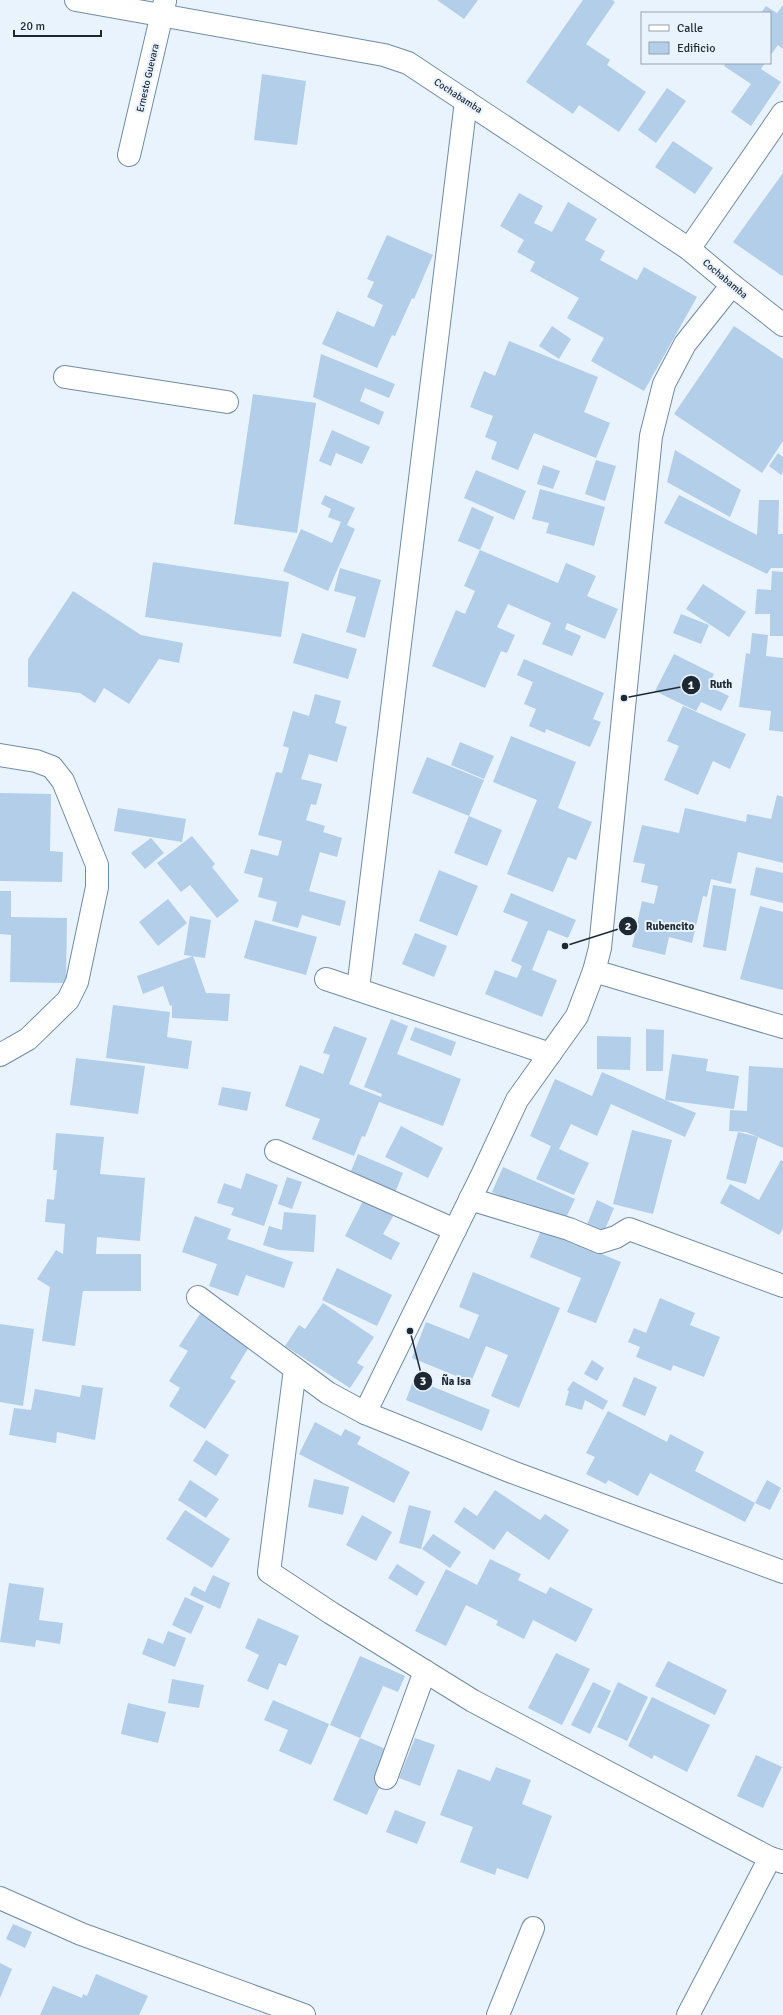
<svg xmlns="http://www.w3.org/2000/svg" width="783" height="2015" font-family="Signika,sans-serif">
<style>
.building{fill:#b3cee8}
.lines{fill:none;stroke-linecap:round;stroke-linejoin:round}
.minor-casing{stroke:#728ca4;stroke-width:24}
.minor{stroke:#fff;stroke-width:22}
.labels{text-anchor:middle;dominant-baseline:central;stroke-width:4;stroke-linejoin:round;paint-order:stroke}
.street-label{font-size:10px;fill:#1e2832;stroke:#e8f3fe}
.leader{fill:none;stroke:#1e2832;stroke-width:1.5}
.callout-dot{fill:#1e2832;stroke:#e8f3fe;stroke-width:1.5}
.mark-label{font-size:12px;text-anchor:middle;font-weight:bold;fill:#fff}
.callout-label{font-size:11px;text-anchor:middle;font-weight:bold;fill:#1e2832;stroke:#e8f3fe;stroke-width:4;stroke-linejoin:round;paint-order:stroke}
</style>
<rect width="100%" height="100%" fill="#e8f3fe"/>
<g class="building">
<path d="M437,0h41l-14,19z"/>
<path d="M583,0h29l3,2 -29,42 24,16 -3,5 39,27 -27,40 -40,-27 -6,9 -47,-32z"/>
<path d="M783,5v44l-5,-4 -8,11v-43h-9l5,-7 11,7z"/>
<path d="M726,63h39l-4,6 20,13 -30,44 -20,-14 20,-28 -27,-18z"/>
<path d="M262,74l44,7 -9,64 -43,-5z"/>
<path d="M667,88l19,13 -30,42 -18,-13z"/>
<path d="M673,141l40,27 -18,26 -40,-27z"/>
<path d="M783,173v102l-1,1 -49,-34z"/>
<path d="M519,193l24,13 -9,17 18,9 16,-30 29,17 -12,21 20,11 -5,9 37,20 7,-13 53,30 -53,94 -53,-30 13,-23 -37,-20 12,-20 -49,-27 5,-9 -18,-10 7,-12 -24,-14z"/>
<path d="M387,235l46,20 -19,44 -2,-1 -17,38 -3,-1 -15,33 -55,-24 15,-33 37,16 9,-22 -16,-8 7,-15 -7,-3z"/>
<path d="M552,326l19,13 -12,20 -20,-13z"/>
<path d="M734,326l49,33v82l-21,32 -88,-59z"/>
<path d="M509,341l89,36 -14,35 26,11 -14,35 -62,-25 -16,37 -27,-11 6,-17 -12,-5 8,-21 -23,-9 14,-36 11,5z"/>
<path d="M321,354l74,30 -6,14 -24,-10 -5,13 24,11 -5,13 -66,-28z"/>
<path d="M253,394l63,9 -19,130 -63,-9z"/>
<path d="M332,430l38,17 -8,17 -26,-11 -5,13 -12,-5z"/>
<path d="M675,450l66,40 -11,27 -63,-35z"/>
<path d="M778,453l5,4v15l-2,3 -12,-9z"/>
<path d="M596,460l20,6 -11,35 -20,-7z"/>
<path d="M543,465l17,6 -7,18 -16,-5z"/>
<path d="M476,470l50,21 -12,29 -50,-22z"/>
<path d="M540,489l65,18 -11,39 -48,-13 3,-10 -17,-4z"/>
<path d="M325,495l30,13 -8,17 8,4 -27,62 -45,-20 18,-42 31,14 9,-21 -13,-5 3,-8 -10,-5z"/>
<path d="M679,495l78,40 2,-35h20l-1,34h5v34h-12l-4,6 -103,-51z"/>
<path d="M472,507l22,10 -14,33 78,33 8,-20 30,13 -9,20 31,13 -13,30 -38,-16 -2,6 16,7 -9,20 -30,-12 9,-21 -43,-19 -11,23 18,8 -8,18 -6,-2 -16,37 -53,-22 24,-56 9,4 10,-23 -11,-5 16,-36 -22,-9z"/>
<path d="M153,562l136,20 -8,55 -136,-20z"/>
<path d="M340,568l41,12 -16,58 -19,-6 10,-35 -22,-6z"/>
<path d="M772,571l11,1v64h-13v-22h-15l2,-25 14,1z"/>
<path d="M703,584l43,28 -17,25 -43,-28z"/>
<path d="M73,591l68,44 42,8 -4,20 -20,-4 -30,45 -25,-16 -9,15 -15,-10 -52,-6v-28z"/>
<path d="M681,614l28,11 -8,19 -28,-11z"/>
<path d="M302,633l55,16 -9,30 -55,-16z"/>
<path d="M752,633l16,2 -2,21 17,2v74l-14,-2 2,-19 -32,-4 7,-54 4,1z"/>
<path d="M674,654l40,20 -6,12 21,10 -8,15 -20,-9 -5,9 -41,-20z"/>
<path d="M524,659l80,34 -11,26 8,3 -11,25 -44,-18 -1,4 -16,-7 7,-17 -12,-5 9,-22 -16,-7z"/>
<path d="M315,694l26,7 -6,22 12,4 -10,35 -28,-8 -8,25 21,5 -6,21 -5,-1 -5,16 19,6 -2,6 19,6 -5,19 -17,-5 -11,39 37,10 -6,25 -38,-11 -4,13 -26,-7 5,-19 -19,-5 5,-19 -19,-5 7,-24 27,7 4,-15 -24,-6 18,-63 6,1 7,-25 -6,-2 10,-35 16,5z"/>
<path d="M683,706l63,28 -16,35 -17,-8 -15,34 -34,-15 15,-34 -12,-5z"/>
<path d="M511,736l65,26 -18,46 34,14 -16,38 -8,-3 -15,35 -46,-18 30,-74 -44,-18z"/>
<path d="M460,742l34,14 -10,23 -33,-14z"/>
<path d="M427,757l57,23 -15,36 -57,-23z"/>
<path d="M0,793l51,1 -1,57 13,1 -1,30 -62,-1z"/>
<path d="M777,795l6,2v66l-45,-11 -7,32 -20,-5 -4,18 -4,-1 -11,47 -23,-6 -4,18 -33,-8 10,-46 12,3 4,-18 -17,-4 4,-18 -12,-2 9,-37 37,8 6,-25 61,14 1,-8 24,5z"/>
<path d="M118,808l68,11 -4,23 -68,-11z"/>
<path d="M469,816l33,14 -15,36 -33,-13z"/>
<path d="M192,836l23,28 -3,3 27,34 -22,17 -27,-33 -9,7 -24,-29z"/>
<path d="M151,838l13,15 -19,16 -14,-16z"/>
<path d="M756,867l27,6v30l-33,-8z"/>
<path d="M439,870l39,16 -21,50 -38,-15z"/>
<path d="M713,885l23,4 -10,62 -23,-4z"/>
<path d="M0,891h11v26l56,1 -1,65 -56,-1 1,-47 -11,-1z"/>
<path d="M511,893l65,27 -8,18 -20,-8 -16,40 25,10 -15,37 -57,-23 10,-24 22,8 5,-12 -11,-5 17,-39 -25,-10z"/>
<path d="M168,899l19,24 -29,23 -19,-24z"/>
<path d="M760,906l23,6v78l-43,-11z"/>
<path d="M190,916l21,4 -6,38 -21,-3z"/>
<path d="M255,920l62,17 -11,38 -62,-17z"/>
<path d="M415,933l32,13 -13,31 -32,-13z"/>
<path d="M193,956l13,37 24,1 -2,27 -56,-3v-13l-2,1 -7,-20 -20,8 -6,-18z"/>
<path d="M113,1005l57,7 -3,25 25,4 -4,28 -82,-11z"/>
<path d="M391,1019l17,7 -11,28 64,25 -18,47 -64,-24 -14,35 -3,-1 -8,20 -42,-17 8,-20 -35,-13 15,-41 23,9 7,-19 -7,-2 11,-27 33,12 -18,46 32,13 1,-3 -18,-7z"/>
<path d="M415,1027l41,15 -5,14 -41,-16z"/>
<path d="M646,1029l18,1 -1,41h-17z"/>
<path d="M597,1036l34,1 -1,33 -33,-1z"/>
<path d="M672,1054l36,5 -2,12 33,5 -5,33 -69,-9 31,13 -11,24 -74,-33 -14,32 -26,-12 -12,25 30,14 -15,32 -38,-16 15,-33 -21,-10 25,-57 37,17 10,-24 63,28z"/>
<path d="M76,1058l69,8 -7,48 -68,-9z"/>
<path d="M749,1066l34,2v80l-25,-11 -12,47 -20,-5 12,-47 20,5 -12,-5 -17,-1 1,-21 17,1z"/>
<path d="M222,1087l29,5 -4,19 -29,-6z"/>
<path d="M401,1126l42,22 -15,30 -43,-21z"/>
<path d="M632,1130l40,10 -19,74 -40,-10z"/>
<path d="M56,1133l48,4 -4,37 45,4 -5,63 -43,-4 -1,17h45v37h-58l-8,55 -33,-5 8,-54 -13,-8 19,-29 7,4 2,-30 -20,-2 2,-23 7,1 3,-30h-4z"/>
<path d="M358,1154l45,19 -9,22 -45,-19z"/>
<path d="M781,1160l2,1v68l-4,6 -59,-32 10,-19 29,16z"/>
<path d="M503,1167l72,32 -12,25 -71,-32z"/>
<path d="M246,1173l32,12 -14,41 -33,-11 3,-7 -17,-5 7,-20 17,6z"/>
<path d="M287,1177l15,5 -10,27 -14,-5z"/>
<path d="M365,1197l30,16 -12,21 17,9 -9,17 -46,-24z"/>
<path d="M597,1200l17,8 -11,26 -17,-7z"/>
<path d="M284,1212l32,3 -2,37 -35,-2 -16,-5 6,-19 13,4z"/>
<path d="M195,1216l36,13 -4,10 66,23 -9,26 -38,-13 -8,21 -29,-10 8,-22 -35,-12z"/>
<path d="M544,1223l48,27 29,12 -25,61 -29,-11 14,-34 -51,-21z"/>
<path d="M337,1268l55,27 -15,31 -55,-26z"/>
<path d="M473,1272l87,36 -41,100 -28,-12 17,-41 -22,-9 -15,36 -59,-24 14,-36 43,17 10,-24 -20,-8z"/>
<path d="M660,1298l35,15 -5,12 30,12 -16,40 -31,-12 -2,6 -35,-14 4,-10 -12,-5 6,-14 12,5z"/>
<path d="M323,1303l51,34 -17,26 7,4 -14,21 -65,-42 14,-21 6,4z"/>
<path d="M202,1311l50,31 -22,36 6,3 -31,48 -36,-23 11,-18 -11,-7 19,-30 -9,-5z"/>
<path d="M0,1324l34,5 -11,77 -23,-4z"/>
<path d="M592,1360l12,8 -7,13 -13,-7z"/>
<path d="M634,1377l23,10 -12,29 -23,-10z"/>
<path d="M414,1379l76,31 -8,21 -76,-31z"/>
<path d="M573,1381l35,20 -5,9 -18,-10 -3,10 -17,-5 4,-14 -2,-1z"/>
<path d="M82,1385l21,3 -8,52 -38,-8 -1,11 -47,-8 5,-27 17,2 4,-21 45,8z"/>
<path d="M608,1411l59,31 3,-8 34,18 -9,19 60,32 -10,19 -95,-49 -12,23 -30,-16 -2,4 -20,-10 9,-17 -9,-4z"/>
<path d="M315,1422l26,14 4,-7 16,8 -4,7 53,28 -16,31 -95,-49z"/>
<path d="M206,1440l23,15 -13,21 -23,-15z"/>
<path d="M314,1479l35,8 -6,28 -35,-8z"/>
<path d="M190,1480l29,19 -13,19 -28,-18z"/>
<path d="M767,1480l14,8 -11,22 -15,-7z"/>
<path d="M495,1490l45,30 5,-6 24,16 -20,30 -42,-29 -13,19 -40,-28 10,-15 13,9z"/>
<path d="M409,1505l22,6 -10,38 -22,-6z"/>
<path d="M185,1510l45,29 -18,29 -46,-29z"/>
<path d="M362,1515l30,17 -16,29 -30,-16z"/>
<path d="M433,1534l28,18 -11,16 -28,-19z"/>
<path d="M490,1559l31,15 -3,6 28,14 4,-7 43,22 -17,33 -43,-22 -9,19 -28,-14 2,-4 -32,-16 -20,41 -31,-15 31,-62 31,16z"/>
<path d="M397,1564l28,18 -8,14 -29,-18z"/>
<path d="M213,1575l17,8 -10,26 -30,-14 4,-9 11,6z"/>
<path d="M9,1583l35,5 -5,32 24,3 -3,21 -24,-4 -1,7 -35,-5z"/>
<path d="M185,1597l19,9 -13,28 -19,-9z"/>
<path d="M258,1618l41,18 -13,30 -7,-3 -11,27 -21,-9 12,-26 -14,-7z"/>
<path d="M168,1631l18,7 -11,29 -33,-13 6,-16 15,6z"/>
<path d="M556,1653l34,16 -28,56 -34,-17z"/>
<path d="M360,1656l45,20 -7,16 -15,-6 -23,52 -30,-13z"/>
<path d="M668,1661l59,29 -12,25 -60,-29z"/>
<path d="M172,1679l32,6 -5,23 -31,-5z"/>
<path d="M593,1682l18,9 -21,43 -19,-9z"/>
<path d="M618,1682l30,15 -21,44 -30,-14z"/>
<path d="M652,1697l58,28 -23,47 -33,-17 -2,4 -24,-13z"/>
<path d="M273,1700l56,24 -18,41 -32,-14 9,-21 -24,-10z"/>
<path d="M128,1703l38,9 -8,31 -37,-9z"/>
<path d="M360,1738l35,15 -28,62 -34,-15z"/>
<path d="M415,1738l20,7 -15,41 -21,-8z"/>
<path d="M756,1755l26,12 -19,41 -26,-12z"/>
<path d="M496,1767l35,13 -9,24 30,12 -24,63 -31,-11 -2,7 -35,-13 13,-35 -33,-12 18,-46 32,12z"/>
<path d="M395,1810l31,12 -9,22 -31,-12z"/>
<path d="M13,1924l19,8 -7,16 -19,-9z"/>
<path d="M0,1963l12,6 -12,29z"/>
<path d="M96,1974l52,22 -9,19h-99l13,-29 29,12 1,-4 4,2z"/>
</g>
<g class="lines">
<defs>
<g id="minor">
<path d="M76,0l308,55 24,8 281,186 43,36 51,40"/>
<path d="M129,155l36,-154"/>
<path d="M689,249l94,-136"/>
<path d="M65,377l162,25"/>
<path d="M0,755l36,6 16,6 11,14 34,84v22l-20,95 -9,18 -40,39 -28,16"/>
<path d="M594,971l189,56"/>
<path d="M326,979l224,75"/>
<path d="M358,989l108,-888"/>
<path d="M276,1151l179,79"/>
<path d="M470,1199l99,30 31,13 16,-5 13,-8 154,57"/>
<path d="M198,1297l130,96 37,20 147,59 271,100"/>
<path d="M295,1369l-26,203 62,41 142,88 297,157 13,4"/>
<path d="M365,1413l117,-238 35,-75 60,-84 17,-45 6,-23 51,-512 13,-52 21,-40 47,-59"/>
<path d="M386,1778l39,-107"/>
<path d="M0,1898l81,36 223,81"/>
<path d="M498,2015l35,-87"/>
<path d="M688,2015l82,-157"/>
</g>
</defs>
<use href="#minor" class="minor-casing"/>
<use href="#minor" class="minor"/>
</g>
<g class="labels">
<g class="street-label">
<text transform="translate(148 78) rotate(-77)">Ernesto Guevara</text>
<text transform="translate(458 96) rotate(33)">Cochabamba</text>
<text transform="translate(725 279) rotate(40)">Cochabamba</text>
</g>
</g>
<path class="leader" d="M624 698L691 685M565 946L628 926M410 1331L423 1381"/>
<g class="callout-dot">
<circle cx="624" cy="698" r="4"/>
<circle cx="565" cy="946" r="4"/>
<circle cx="410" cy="1331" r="4"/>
<circle cx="691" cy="685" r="10"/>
<circle cx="628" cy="926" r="10"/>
<circle cx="423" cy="1381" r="10"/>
</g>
<g class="mark-label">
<text x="691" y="689">1</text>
<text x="628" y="930">2</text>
<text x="423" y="1385">3</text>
</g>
<g class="callout-label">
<text x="721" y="688">Ruth</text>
<text x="670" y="930">Rubencito</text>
<text x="456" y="1385">Ña Isa</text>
</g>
<rect x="641" y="12" width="130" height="52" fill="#e8f3fe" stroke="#97a2ac"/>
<rect x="649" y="25" width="20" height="6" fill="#ffffff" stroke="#97a2ac"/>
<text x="677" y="32" font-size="12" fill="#1e2832">Calle</text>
<rect x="649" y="42" width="20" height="12" fill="#b3cee8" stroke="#97a2ac"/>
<text x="677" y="52" font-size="12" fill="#1e2832">Edificio</text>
<path d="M14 30v6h87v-6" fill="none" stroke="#1e2832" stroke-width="2"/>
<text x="20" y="30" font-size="12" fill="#1e2832" stroke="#e8f3fe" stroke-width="3" paint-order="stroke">20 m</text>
</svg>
